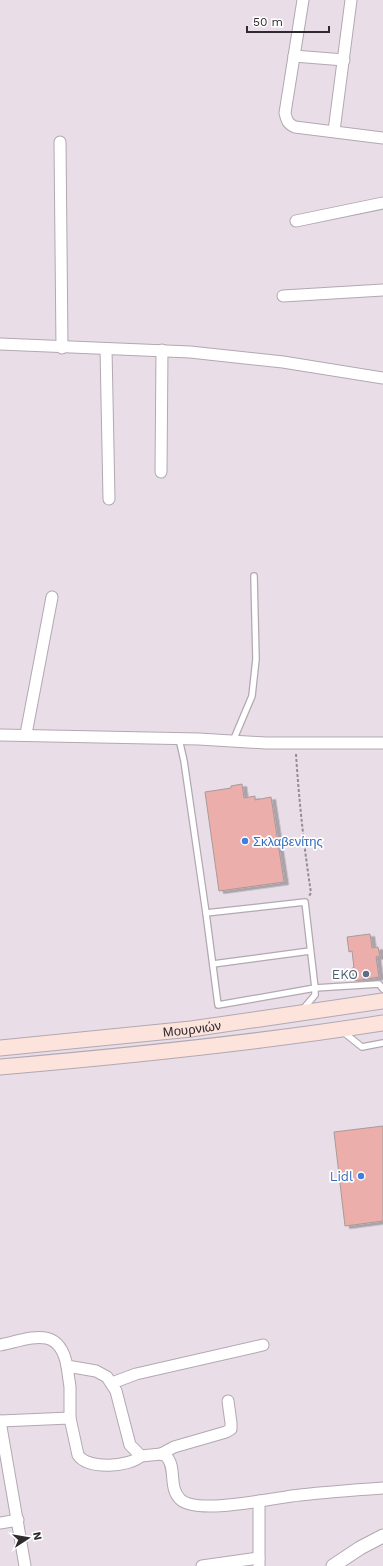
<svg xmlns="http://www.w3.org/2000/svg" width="383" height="1566" font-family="'Work Sans',sans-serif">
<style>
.building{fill:#ecaeab;stroke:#a99a99;filter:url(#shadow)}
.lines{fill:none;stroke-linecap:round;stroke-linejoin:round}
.service-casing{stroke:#b2a8b1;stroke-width:8}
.minor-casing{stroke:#b2a8b1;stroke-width:13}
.tertiary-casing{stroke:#b2a8b1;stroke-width:15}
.secondary-casing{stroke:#b2a8b1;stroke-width:17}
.path{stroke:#958d94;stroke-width:2;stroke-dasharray:3 2;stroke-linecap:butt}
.service{stroke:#fff;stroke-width:5.5}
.minor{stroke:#fff;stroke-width:11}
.tertiary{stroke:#fff;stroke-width:13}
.secondary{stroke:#fce3db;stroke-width:15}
.shop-dot{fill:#3f7fe0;stroke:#fff;stroke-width:1.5}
.service-dot{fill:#5c6f8a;stroke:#fff;stroke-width:1.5}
.labels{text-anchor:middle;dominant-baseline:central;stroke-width:3.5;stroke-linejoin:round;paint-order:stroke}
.shop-label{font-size:13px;fill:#366cbe;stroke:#fff;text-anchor:start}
.service-label{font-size:13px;fill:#4e5e75;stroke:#fff;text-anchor:end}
.street-label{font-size:13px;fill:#2e2a2e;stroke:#fff}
</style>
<defs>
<filter id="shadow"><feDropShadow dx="4.5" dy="2.5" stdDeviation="0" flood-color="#0004"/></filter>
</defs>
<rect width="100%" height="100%" fill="#e9dee8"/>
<g class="building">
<path d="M242,784l2,14 11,-2v4l16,-3 13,85 -65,9 -14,-99 26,-4v-2z"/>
<path d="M370,934l2,14 6,-1 2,9 -4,1 3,20 -25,4 -2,-13h2l-2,-17 -3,1 -2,-15z"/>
<path d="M383,1126v95l-38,5 -11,-94z"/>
</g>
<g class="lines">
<defs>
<g id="service">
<path d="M179,739l5,22 22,152 99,-11 10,86v7l-12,14"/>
<path d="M233,741l19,-45 4,-37 -2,-83"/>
<path d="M206,913l12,92 97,-17 64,-4 4,5"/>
<path d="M213,964l97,-13"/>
<path d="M342,1031l20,16 21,-4"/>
</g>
<g id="minor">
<path d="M303,0l-18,113c2,8 3,11 10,14l88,11"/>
<path d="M294,56l50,4"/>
<path d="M334,131l17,-131"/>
<path d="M60,142l2,206"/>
<path d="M296,221l87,-18"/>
<path d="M283,296l100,-6"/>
<path d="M0,344l190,8 93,10 100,16"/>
<path d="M106,349l3,150"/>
<path d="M161,472l1,-122"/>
<path d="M26,734l26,-137"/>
<path d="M0,735l199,4 67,4h117"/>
<path d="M0,1345c30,-6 59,-21 67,21l29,5 11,6 9,14 14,54 11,11 20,-2 5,2c11,11 2,31 14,43 16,17 97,-2 120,-4 28,-3 55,-5 83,-7"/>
<path d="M67,1366l3,21v31l8,37c10,15 51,12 63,1"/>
<path d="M112,1383l24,-9 127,-29"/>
<path d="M0,1421l25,145"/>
<path d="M0,1421l70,-3"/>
<path d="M161,1454l13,-7 52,-15 5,-3v-6l-3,-22"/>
<path d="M259,1501v65"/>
<path d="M0,1523l18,-3"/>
<path d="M202,1566l57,-8"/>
</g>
<path id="tertiary" d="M333,1566l27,-18 23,-12"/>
<g id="secondary">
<path id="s1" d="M0,1048l191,-19 192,-28"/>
<path d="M0,1067c128,-11 256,-24 383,-44"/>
</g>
</defs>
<use href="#service" class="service-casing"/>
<use href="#minor" class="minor-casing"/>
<use href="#tertiary" class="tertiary-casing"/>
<use href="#secondary" class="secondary-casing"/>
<path class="path" d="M296,754c3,47 8,93 15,139l-2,3"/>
<use href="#service" class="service"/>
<use href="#minor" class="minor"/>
<use href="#tertiary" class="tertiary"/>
<use href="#secondary" class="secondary"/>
</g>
<g class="shop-dot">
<circle cx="245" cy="841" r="4"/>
<circle cx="361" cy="1176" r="4"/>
</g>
<circle class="service-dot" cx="366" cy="974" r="4"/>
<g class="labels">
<g class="shop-label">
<text x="253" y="841">Σκλαβενίτης</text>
<text x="353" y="1176" text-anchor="end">Lidl</text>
</g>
<g class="service-label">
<text x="358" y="974">EKO</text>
</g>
<g class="street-label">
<text stroke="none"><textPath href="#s1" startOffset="193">Μουρνιών</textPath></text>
</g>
</g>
<g transform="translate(28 1538) rotate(78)" stroke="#ffffff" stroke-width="3" paint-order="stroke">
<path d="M0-3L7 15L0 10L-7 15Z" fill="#2e2a2e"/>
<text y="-6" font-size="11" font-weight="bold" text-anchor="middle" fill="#2e2a2e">N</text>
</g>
<path d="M247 26v6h82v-6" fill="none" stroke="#2e2a2e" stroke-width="2"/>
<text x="253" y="26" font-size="12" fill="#2e2a2e" stroke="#ffffff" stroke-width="3" paint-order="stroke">50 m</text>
</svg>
